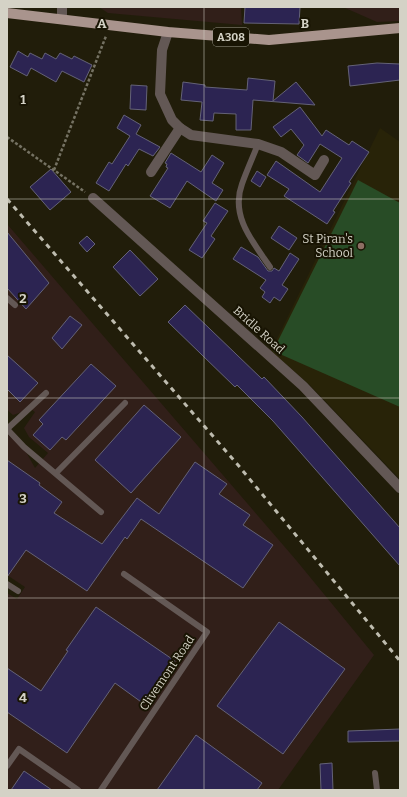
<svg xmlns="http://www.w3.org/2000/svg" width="407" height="797" font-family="Bitter,serif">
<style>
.commercial{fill:#311f19}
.built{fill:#282308}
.green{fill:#284c26}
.building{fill:#2c2452;stroke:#646277}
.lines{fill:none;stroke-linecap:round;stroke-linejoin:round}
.path{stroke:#757263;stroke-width:2.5;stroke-dasharray:3 2;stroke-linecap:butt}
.lane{stroke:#635855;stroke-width:6}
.street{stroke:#635855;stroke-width:10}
.primary{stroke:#a9948d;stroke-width:10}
.rail{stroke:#bebcaf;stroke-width:3;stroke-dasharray:5 5;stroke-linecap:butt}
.grid{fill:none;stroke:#d4d2c6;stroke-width:1;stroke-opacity:0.55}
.education-dot{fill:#8d6e63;stroke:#181403;stroke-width:1.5}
.labels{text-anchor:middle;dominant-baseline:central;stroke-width:4;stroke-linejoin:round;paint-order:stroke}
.shield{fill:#181403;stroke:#9c998c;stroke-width:1}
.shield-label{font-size:11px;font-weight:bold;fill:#d4d2c6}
.poi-label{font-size:12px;fill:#d4d2c6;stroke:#181403;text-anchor:end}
.street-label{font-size:12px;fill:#d4d2c6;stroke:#181403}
.grid-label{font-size:13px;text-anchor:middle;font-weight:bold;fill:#d4d2c6;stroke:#181403;stroke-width:4;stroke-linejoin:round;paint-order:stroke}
</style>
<rect width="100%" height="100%" fill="#211d0a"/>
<g class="commercial">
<path d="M99,7h142l1,18 -134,-12z"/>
<path d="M343,7h57v14l-23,1z"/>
<path d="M7,224l289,336 78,95 -96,135h-271v-197l10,6 8,-12 -18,-12v-141l18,16 10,18 13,-15 -19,-16 -5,-9 11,-16 -7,-5 -6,5 -9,3 -6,-5z"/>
</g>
<path class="built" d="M380,128l20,14v337l-90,-94 -39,-34z"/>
<path class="green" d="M358,180l42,23v204l-127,-56z"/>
<g class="building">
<path d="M245,7h55l-1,17 -55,-1z"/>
<path d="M18,51l10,6 2,-4 12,6 3,-6 11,6 4,-6 12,6 2,-3 18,9 -8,17 -22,-11 -6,11 -25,-14 -4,8 -17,-9z"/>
<path d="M377,63l23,1v16l-50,6 -2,-20z"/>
<path d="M248,78l27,3 -2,20 23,-19 19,23 -62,-5 -2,30h-15v-16l-22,-1 -1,8 -13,-1 2,-18 -21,-2 2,-18 22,3v2l42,3z"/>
<path d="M131,85l16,1 -1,24 -16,-1z"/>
<path d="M300,107l22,29 4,-6 23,15 3,-4 17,11 -20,30 2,1 -18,28 2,1 -8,12 -43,-28 5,-7 -22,-14 9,-14 44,31 22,-34 -22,-14 -12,19 -11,-8 7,-10 -13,-16 -10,8 -8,-10z"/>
<path d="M124,115l17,10 -5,9 24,13 -7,9 -14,-7 -11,17 -2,-2 -17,27 -13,-8 13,-21 3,2 18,-28 -13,-8z"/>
<path d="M171,153l30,19 11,-17 12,8 -12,20 11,7 -7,11 -29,-20 -17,27 -20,-12 18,-28 -2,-1 1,-3 -2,-1z"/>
<path d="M51,169l20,23 -21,18 -20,-23z"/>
<path d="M257,171l9,6 -6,10 -9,-6z"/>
<path d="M215,203l13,8 -17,25 4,3 -13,19 -13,-8 18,-27 -4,-2z"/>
<path d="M279,226l18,12 -8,12 -18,-12z"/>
<path d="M7,232l42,51 -23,26 -19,-21z"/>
<path d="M87,236l8,8 -8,8 -8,-9z"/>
<path d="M241,247l17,10 10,14h4l2,-3 5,3 11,-18 9,6 -17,26 6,4 -8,12 -6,-4 -4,6 -8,-6 3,-5 -5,-4 6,-8 -33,-21z"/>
<path d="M130,250l28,29 -18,17 -27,-29z"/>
<path d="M185,305l77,74 2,-2 38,40 98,111v38l-127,-145 -36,-36 -2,2 -67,-65z"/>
<path d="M70,316l12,9 -20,24 -10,-11z"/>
<path d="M7,355l31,28 -18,19 -13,-13z"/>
<path d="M91,364l25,22 -50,54 -4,-3 -12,13 -17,-15 10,-11 -4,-4z"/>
<path d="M144,405l37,32 -50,56 -36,-33z"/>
<path d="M7,460l33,23 -1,2 23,17 -8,11 48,31 35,-46 22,16 36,-52 32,22 -8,10 31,21 -7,10 30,20 -30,43 -102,-69 -14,20 -2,-2 -38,54 -61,-41 -19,27z"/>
<path d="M96,607l79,54 -31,43 -29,-21 -48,70 -60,-41v-44l34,23 27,-40 -2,-1z"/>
<path d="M279,622l66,47 -62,85 -66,-48z"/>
<path d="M400,729v12l-52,1v-11z"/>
<path d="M196,735l66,48 -5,7h-100z"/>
<path d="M332,763l1,27h-12l-1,-26z"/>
<path d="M24,771l28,19h-41z"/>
</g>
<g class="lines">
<g class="path">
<path d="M7,137l78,55"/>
<path d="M54,170l52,-134"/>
</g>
<g class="lane">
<path d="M258,144c-5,13 -11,26 -16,40 -12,32 11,58 28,83"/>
<path d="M7,298l8,7"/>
<path d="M7,429l17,18 77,65"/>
<path d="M7,429l39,-36"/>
<path d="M56,473l69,-70"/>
<path d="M7,584l11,7"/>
<path d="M7,766l12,-17 59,41"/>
<path d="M375,773l2,17"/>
<path d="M101,790l106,-158 -83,-58"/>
</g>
<g class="street">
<path d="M62,19v-12"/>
<path d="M168,32l-6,18 -2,44 12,26 8,8 11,7 67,9 23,8 34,23 9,-15"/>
<path d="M151,172l29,-44"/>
<path d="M93,198l210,188 97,102"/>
</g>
<path class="primary" d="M7,13l161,19 101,8 131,-12"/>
<path class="rail" d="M7,199l231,266 162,196"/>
</g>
<path class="grid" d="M204,7v783M7,199h393M7,398h393M7,598h393"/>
<circle class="education-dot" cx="361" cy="246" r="4"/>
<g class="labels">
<rect class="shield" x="213" y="28" width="36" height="18" rx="3"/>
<g class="shield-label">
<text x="231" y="37">A308</text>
</g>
<g class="poi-label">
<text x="353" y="239">St Piran's<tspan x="353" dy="14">School</tspan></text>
</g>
<g class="street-label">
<text transform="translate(259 330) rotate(42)">Bridle Road</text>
<text transform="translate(167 673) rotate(-56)">Clivemont Road</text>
</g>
</g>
<g class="grid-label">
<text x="102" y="28">A</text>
<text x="305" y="28">B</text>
<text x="23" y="104">1</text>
<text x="23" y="303">2</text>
<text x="23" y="503">3</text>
<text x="23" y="702">4</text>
</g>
<rect width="407" height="797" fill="none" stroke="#d4d2c6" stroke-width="16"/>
</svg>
